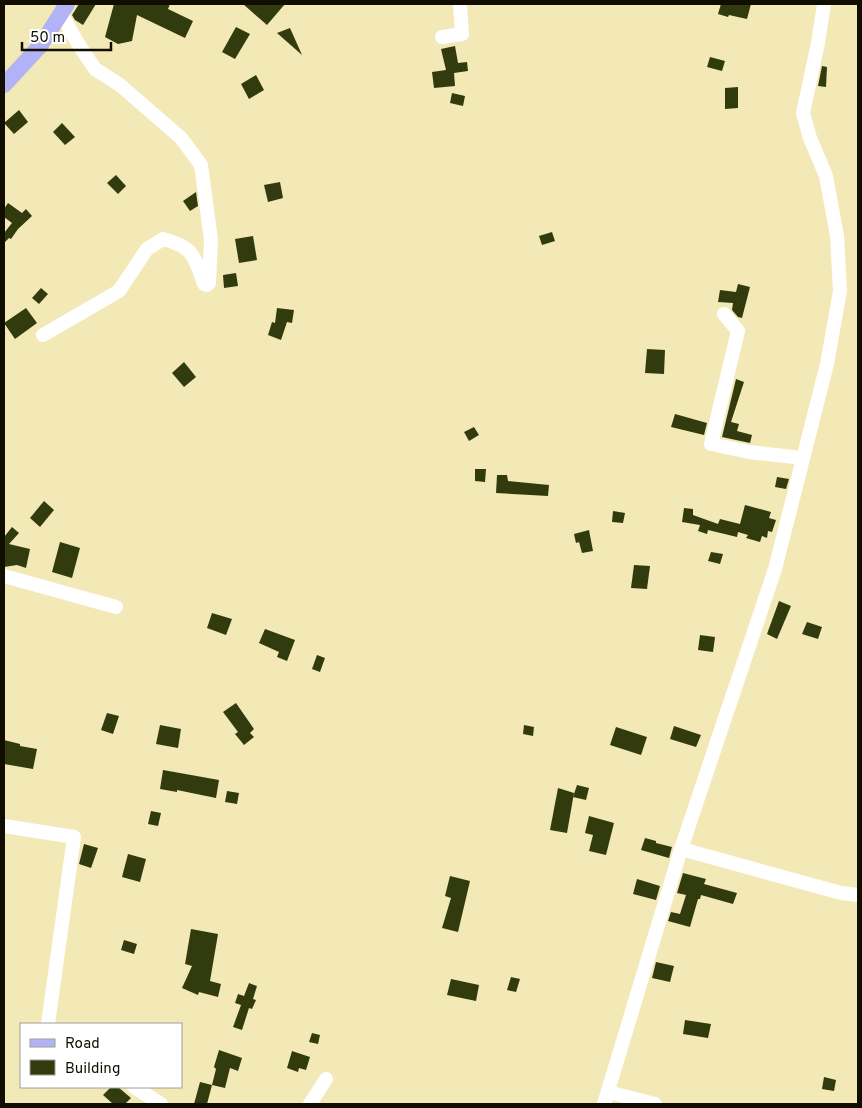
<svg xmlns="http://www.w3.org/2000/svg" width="862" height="1108" font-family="Overpass,sans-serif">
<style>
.building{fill:#323b0e}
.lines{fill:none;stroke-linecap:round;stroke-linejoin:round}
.minor{stroke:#fff;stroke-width:14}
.major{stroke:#b2b3f6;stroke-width:16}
</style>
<rect width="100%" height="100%" fill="#f2e9b6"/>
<g class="building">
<path d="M79,4h17l-13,21 -8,-5 -3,-5z"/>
<path d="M114,4h56l-2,5 25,12 -8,17 -48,-23 -5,26 -14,3 -13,-7z"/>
<path d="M243,4h42l-18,21z"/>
<path d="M721,4h30l-4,15 -18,-4 -1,2 -10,-3z"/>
<path d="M236,27l14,7 -15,25 -13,-7z"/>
<path d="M290,28l12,27 -25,-22z"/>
<path d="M455,46l3,17 9,-1 1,9 -14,2 1,13 -21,2 -2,-16 14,-2 -5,-21z"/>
<path d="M710,57l15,4 -3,10 -15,-4z"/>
<path d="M822,66l5,1 -1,20 -8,-1z"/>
<path d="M256,75l8,15 -15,9 -8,-15z"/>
<path d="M738,87v21l-13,1v-21z"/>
<path d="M452,93l13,3 -2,10 -13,-3z"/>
<path d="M19,110l9,12 -14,12 -10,-11z"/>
<path d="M62,123l13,14 -10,8 -12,-13z"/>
<path d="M116,175l10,11 -8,8 -11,-11z"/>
<path d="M280,182l3,16 -15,4 -4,-17z"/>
<path d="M196,192l2,14 -8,5 -7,-10z"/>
<path d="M8,203l14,10 4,-4 6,7 -14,13 -7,10 -2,-1 -5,5v-10l8,-10 -8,-6v-8z"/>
<path d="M552,232l3,9 -13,4 -3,-9z"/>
<path d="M253,236l4,24 -18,3 -4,-24z"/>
<path d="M236,273l2,13 -14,2 -1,-13z"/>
<path d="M738,284l12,3 -8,31 -4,-1 -6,-7 1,-7 -15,-1 2,-12 16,2z"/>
<path d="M41,288l7,6 -9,10 -7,-6z"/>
<path d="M26,308l11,15 -22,16 -11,-16z"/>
<path d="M277,308l17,2 -2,13 -5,-1 -6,18 -13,-5 4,-13 3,1z"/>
<path d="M647,349l18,1 -1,24 -19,-1z"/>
<path d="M184,362l12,15 -12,10 -12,-14z"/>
<path d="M736,379l8,3 -13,40 8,2 -2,7 15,4 -2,8 -28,-6z"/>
<path d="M675,414l32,9 -3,12 -33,-8z"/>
<path d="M474,427l5,8 -10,6 -5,-9z"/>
<path d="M475,469h11l-1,13 -10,-1z"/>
<path d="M497,475h10l1,6 41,4 -1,11 -52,-3z"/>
<path d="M777,477l12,2 -3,10 -11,-2z"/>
<path d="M44,501l10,9 -14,17 -10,-9z"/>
<path d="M745,505l26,7 -2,6 7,2 -4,12 -4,-1 -1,7 -5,-2 -2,6 -14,-4 2,-3 -10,-3 -1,5 -29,-7 -1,4 -9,-3 2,-6 -18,-3 2,-14 9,1v6l25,9 2,-5 20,5z"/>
<path d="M613,511l12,2 -2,10 -11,-1z"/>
<path d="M12,527l7,6 -10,11 21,5 -4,19 -9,-3 -13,2v-30z"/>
<path d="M589,530l4,21 -11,2 -3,-11 -3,1 -2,-9z"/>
<path d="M60,542l20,6 -8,30 -20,-6z"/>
<path d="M711,552l12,2 -3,10 -12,-3z"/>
<path d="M634,565l16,1 -3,23 -16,-1z"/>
<path d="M779,601l12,5 -14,33 -10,-5z"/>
<path d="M212,613l20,6 -6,16 -19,-7z"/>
<path d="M807,622l15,5 -4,12 -16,-5z"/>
<path d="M265,629l30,11 -8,21 -10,-4 2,-5 -20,-9z"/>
<path d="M700,635l15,2 -2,15 -15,-2z"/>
<path d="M317,655l8,3 -5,14 -8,-3z"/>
<path d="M236,703l18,26 -4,4 4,4 -10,8 -9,-11 3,-2 -15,-20z"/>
<path d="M107,713l12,3 -6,18 -12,-4z"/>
<path d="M160,725l21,4 -3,19 -22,-4z"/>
<path d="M524,725l10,2 -1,9 -10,-2z"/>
<path d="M674,726l27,9 -5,12 -26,-8z"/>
<path d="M616,727l31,10 -6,18 -31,-10z"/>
<path d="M4,740l16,4v2l17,3 -4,20 -29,-5z"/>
<path d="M163,770l56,10 -3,18 -39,-8v2l-17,-3z"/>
<path d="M577,785l12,3 -3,12 -13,-3z"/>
<path d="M558,788l16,5 -7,40 -17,-3z"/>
<path d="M227,791l12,2 -2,11 -12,-2z"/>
<path d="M151,811l10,2 -3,13 -10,-2z"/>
<path d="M589,816l25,7 -8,32 -17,-4 4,-16 -8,-2z"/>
<path d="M645,838l11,3v2l16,4 -3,11 -28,-8z"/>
<path d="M84,844l14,4 -7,20 -12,-4z"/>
<path d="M128,854l18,5 -6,23 -18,-5z"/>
<path d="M683,873l23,6 -2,5 33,9 -4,11 -32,-9 -1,4h-2l-8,28 -22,-6 3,-9 9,2 6,-19 -9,-2z"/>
<path d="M450,876l20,5 -12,51 -16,-4 9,-30 -6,-2z"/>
<path d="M637,879l23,7 -4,14 -23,-6z"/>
<path d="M191,929l27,5 -8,47 11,3 -3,13 -19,-5 -1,3 -16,-7 10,-22 -7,-2z"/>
<path d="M124,940l13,4 -3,10 -13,-4z"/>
<path d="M656,962l18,4 -4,16 -18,-4z"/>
<path d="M511,977l9,2 -4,13 -9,-2z"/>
<path d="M451,979l28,6 -3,16 -29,-6z"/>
<path d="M249,983l8,3 -4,13 3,1 -4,9 -3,-1 -7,22 -9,-3 8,-22 -6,-2 3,-9 6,2z"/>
<path d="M685,1020l26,4 -3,14 -25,-4z"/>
<path d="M312,1033l8,2 -2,9 -9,-2z"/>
<path d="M219,1050l23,8 -4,13 -8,-3 -5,20 -13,-3 4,-16 -2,-2z"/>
<path d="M292,1051l18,6 -4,13 -7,-2 -1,4 -11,-4z"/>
<path d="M824,1077l12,3 -2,11 -12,-2z"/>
<path d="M200,1082l12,3 -5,19h-13z"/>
<path d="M111,1087h7l13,11 -6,6h-12l-10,-9z"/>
</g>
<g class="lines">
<g class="minor">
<path d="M442,37l20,-3 -2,-30"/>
<path d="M724,314l14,17 -27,113 38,8 54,6"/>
<path d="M43,335l76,-44 28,-42 16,-10c31,8 31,17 41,45l3,1 2,-2 2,-43 -10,-75 -20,-27 -61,-53 -25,-16 -18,-27 -16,-29"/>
<path d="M4,576l112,31"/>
<path d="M4,826l70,11 -26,187"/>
<path d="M681,849l160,44 17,2"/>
<path d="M134,1087l27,17"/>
<path d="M608,1092l47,12"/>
<path d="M310,1104l16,-25"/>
<path d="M604,1104l77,-255 94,-280 52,-205 13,-73 -3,-55 -11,-60 -16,-38 -7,-25 15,-70 6,-39"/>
</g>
<path class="major" d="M4,85l36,-39 27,-42"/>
</g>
<rect width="862" height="1108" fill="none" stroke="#110d00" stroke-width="10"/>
<rect x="20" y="1023" width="162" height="65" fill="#ffffff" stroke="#a09e99"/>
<rect x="30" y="1039" width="25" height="8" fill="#b2b3f6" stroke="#a09e99"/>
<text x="65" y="1048" font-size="15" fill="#110d00">Road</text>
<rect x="30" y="1060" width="25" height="15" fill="#323b0e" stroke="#a09e99"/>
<text x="65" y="1073" font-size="15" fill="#110d00">Building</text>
<path d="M22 42v8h89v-8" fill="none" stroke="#110d00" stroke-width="2.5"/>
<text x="30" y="42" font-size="15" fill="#110d00" stroke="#ffffff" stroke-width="4" paint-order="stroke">50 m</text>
</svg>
